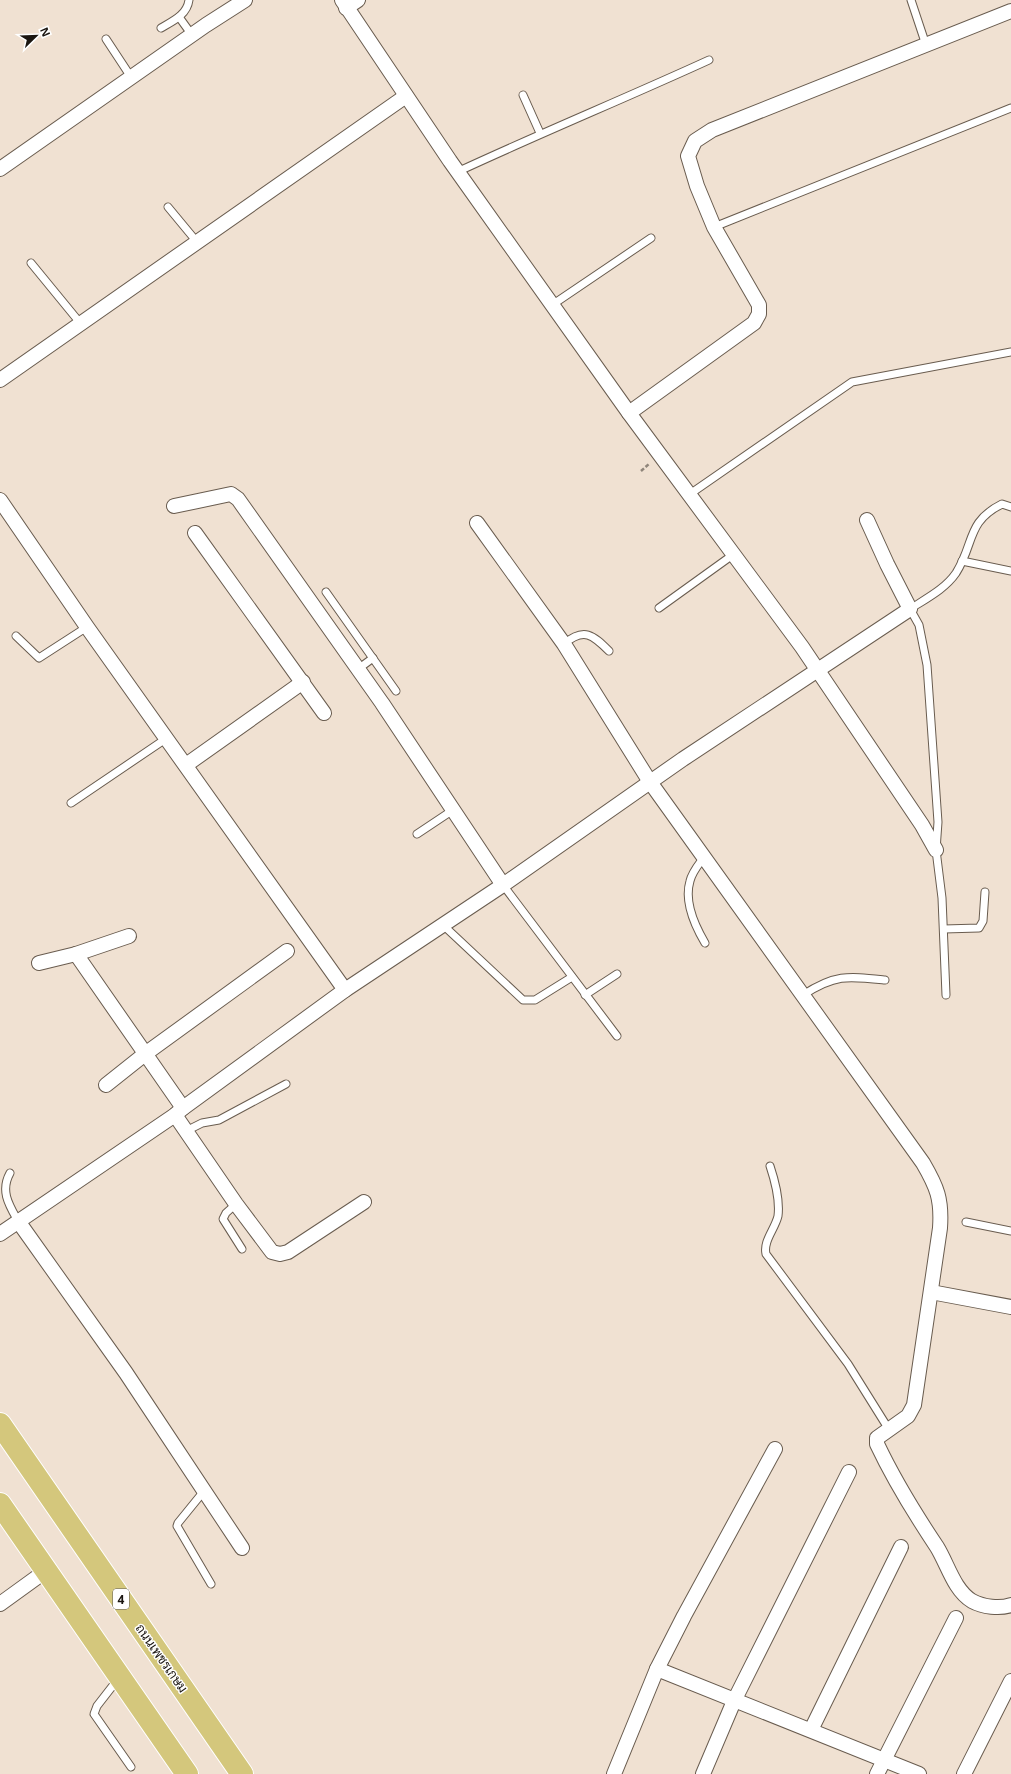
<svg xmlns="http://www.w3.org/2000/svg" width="1011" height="1774" font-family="'Noto Sans',Sarabun,sans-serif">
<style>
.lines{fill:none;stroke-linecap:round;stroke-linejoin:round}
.service-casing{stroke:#695c4f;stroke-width:9}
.minor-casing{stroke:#695c4f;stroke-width:16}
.primary-casing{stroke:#fff;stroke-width:24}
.path{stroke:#8f857a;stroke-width:2.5;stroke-dasharray:4 2;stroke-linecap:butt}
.service{stroke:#fff;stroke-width:7}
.minor{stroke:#fff;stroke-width:14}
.primary{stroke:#d4c77c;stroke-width:22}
.labels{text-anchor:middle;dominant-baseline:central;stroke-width:3;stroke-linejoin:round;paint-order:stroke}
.shield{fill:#fff;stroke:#5f5b58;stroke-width:1}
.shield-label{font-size:12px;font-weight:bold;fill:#1a1510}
.street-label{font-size:13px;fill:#1a1510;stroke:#fff}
</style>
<rect width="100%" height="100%" fill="#f0e1d2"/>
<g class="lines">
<defs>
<g id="service">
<path d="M911,0l15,45"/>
<path d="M179,17l13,18"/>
<path d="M161,28c12,-7 26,-13 28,-28"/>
<path d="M106,39l25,38"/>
<path d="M523,95l17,38"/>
<path d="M457,172c84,-39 169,-74 252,-112"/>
<path d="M168,207l29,35"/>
<path d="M714,227l297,-119"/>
<path d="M31,263l50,61"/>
<path d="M552,305l99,-67"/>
<path d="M690,494l162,-112 159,-30"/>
<path d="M962,561l49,10"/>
<path d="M326,592l70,99"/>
<path d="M659,608l75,-54"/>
<path d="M16,636l23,22 48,-31"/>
<path d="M564,644c20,-17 29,-9 45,7"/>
<path d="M358,669l15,-11"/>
<path d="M71,803l96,-65"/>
<path d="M417,834l36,-24"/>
<path d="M704,857c-5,7 -12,15 -14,24 -6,20 5,45 15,62"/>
<path d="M503,885l114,151"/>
<path d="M443,925l80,75h12l37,-23"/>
<path d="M944,929l35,-1 4,-7 2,-29"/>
<path d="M585,995l32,-21"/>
<path d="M803,995c32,-21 45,-19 82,-15"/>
<path d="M946,995l-4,-97 -6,-48 2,-28 -11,-157 -8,-40 -9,-16c17,-11 35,-20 46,-36 19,-30 10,-51 46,-69l9,3"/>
<path d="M186,1131l16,-8 17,-3 67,-36"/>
<path d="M770,1166c5,15 10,34 8,50 -3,13 -15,25 -12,38l82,110 40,64"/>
<path d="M10,1173c-10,18 -1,32 8,48"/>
<path d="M236,1204l-10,9 -3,6 19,30"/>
<path d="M966,1222l45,9"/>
<path d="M204,1491l-26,32 -1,3 34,58"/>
<path d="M118,1679l-21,27 -3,8 37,53"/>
</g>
<g id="minor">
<path d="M342,0l108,161 179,252 173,234 120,178 14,25"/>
<path d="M346,8l12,-8"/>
<path d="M0,169l206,-144 39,-25"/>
<path d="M0,380l406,-284"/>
<path d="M629,413l125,-90 5,-9v-9l-45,-78 -17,-41 -9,-30 7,-15 17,-11 299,-119"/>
<path d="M0,500l87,127 258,363"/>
<path d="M174,506l57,-12 7,5 144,204 121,182"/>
<path d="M477,523l87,121 86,138 273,381c14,24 19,36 17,65l-26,177 -6,11 -31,22v6c17,36 38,70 60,103 11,18 17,43 35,54 11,6 28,8 39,4"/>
<path d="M195,533l129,180"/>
<path d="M186,765l117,-83"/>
<path d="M76,954l107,154"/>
<path d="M39,963l37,-9 53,-18"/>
<path d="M106,1085l39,-31 142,-103"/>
<path d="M175,1115l61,89 36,48 8,2 8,-2 76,-50"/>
<path d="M18,1221l108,152 116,175"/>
<path d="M0,1234l175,-119 8,-7 162,-118 158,-105 180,-126 227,-150 -23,-45 -20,-44"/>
<path d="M931,1292l80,15"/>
<path d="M0,1604l47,-34"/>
<path d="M657,1669l262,105"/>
<path d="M811,1730l90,-183"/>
<path d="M614,1774l43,-105 27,-53 91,-167"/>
<path d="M703,1774l31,-73 115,-229"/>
<path d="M877,1774l79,-156"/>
<path d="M964,1774l47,-93"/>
</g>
<g id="primary">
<path d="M0,1424l242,350"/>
<path d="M0,1504l187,270"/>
</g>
</defs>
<use href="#service" class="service-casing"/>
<use href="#minor" class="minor-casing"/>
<use href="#primary" class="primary-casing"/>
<path class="path" d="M641,471l8,-7"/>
<use href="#service" class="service"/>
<use href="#minor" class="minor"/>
<use href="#primary" class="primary"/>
</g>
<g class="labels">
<rect class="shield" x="113" y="1589" width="16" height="20" rx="3"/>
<g class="shield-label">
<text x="121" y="1599">4</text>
</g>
<g class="street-label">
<text transform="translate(162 1658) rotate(55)">ถนนเพชรเกษม</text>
</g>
</g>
<g transform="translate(36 36) rotate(67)" stroke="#ffffff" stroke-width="3" paint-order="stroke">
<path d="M0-3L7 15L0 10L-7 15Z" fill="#1a1510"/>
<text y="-6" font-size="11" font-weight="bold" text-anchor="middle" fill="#1a1510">N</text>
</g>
</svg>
